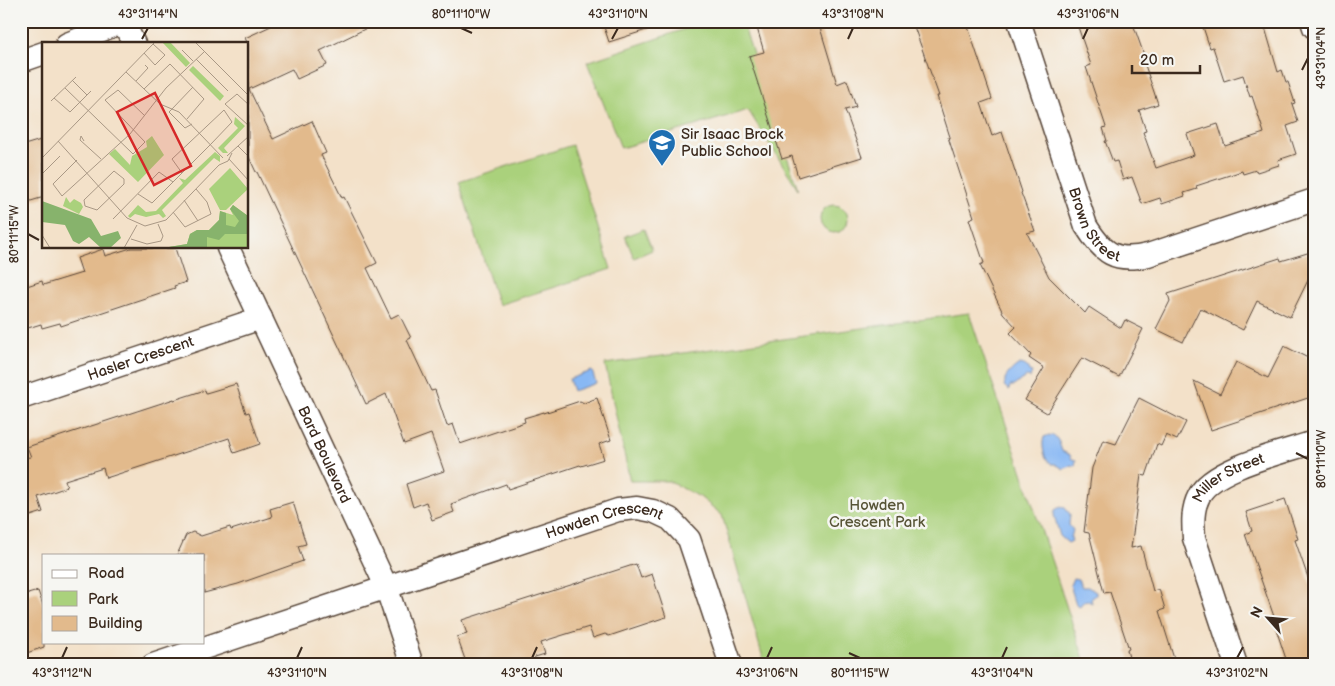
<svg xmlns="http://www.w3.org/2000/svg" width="1335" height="686" font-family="'Balsamiq Sans',sans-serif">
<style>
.green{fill:#aad17c;stroke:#727e4d}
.water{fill:#88b8f4;stroke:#627189}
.building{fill:#e2ba8c}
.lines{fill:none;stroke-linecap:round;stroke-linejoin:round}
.minor-casing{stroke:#574538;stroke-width:25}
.minor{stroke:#fff;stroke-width:22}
.ticks{fill:none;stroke:#3b2a1e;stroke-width:2}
.labels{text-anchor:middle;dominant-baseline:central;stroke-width:5;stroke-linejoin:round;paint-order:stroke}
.poi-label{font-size:15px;fill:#3b2a1e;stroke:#f6f6f2;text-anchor:start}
.street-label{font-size:15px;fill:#3b2a1e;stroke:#f6f6f2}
.park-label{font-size:15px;fill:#575436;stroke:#f6f6f2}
.inset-road{fill:none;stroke:#a99885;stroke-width:1}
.view{fill:#d62828;fill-opacity:0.15;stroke:#d62828;stroke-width:2.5}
.inset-edge{fill:none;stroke:#3b2a1e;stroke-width:2.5}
.neatline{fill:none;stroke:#3b2a1e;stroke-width:2}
.ticks-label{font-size:12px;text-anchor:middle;fill:#3b2a1e}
</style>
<rect width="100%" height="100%" fill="#f6f6f2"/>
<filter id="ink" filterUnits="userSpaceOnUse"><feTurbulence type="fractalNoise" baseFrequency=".02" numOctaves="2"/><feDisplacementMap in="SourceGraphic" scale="10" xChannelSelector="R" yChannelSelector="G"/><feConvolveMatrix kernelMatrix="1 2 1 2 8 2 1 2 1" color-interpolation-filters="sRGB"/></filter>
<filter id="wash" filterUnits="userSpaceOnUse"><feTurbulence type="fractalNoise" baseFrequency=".0096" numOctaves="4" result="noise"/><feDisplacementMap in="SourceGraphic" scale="20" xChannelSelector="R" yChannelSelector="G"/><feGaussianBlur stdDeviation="1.12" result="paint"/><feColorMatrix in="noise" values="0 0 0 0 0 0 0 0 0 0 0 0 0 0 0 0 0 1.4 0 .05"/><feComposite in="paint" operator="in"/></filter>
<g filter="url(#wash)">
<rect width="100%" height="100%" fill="#f3e1c9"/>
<g class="green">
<path d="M709,21h33l56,168 -50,-79 -127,38 -34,-86z"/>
<path d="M572,145l39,124 -113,36 -39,-123z"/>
<circle cx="834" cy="219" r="14"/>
<path d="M644,229l8,21 -18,8 -9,-22z"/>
<path d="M969,313l117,352h-321l-43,-150 -22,-18 -32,-16h-38l-25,-117z"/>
</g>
<g class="water">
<path d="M1020,364c5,1 8,2 9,8l3,1 -2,5 -3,-1 -6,3 -7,6h-4l-1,4 -5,-4c1,-2 1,-5 1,-7 2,-5 10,-13 15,-15z"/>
<path d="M592,371l4,12 -23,8 -4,-12z"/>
<path d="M1049,435c10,1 10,8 13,16l8,4 2,4 4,1 -1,6 -4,-1 -7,4 -9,-5h-3c-8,-5 -11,-18 -8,-27z"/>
<path d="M1061,506l4,2 5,6 -1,11 4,5 -2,8 1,3 -4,2 -8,-7 -6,-21 1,-5z"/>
<path d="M1073,578l5,1 4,8h6l8,5v3l-5,4 1,4 -4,-2 -5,1 -3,4 -4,-2 -6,-19z"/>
</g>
<g id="blocks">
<g class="building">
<path d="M269,21h112l-61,30 7,14 -30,14 -5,-10 -43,20 24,50 39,-18 14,32 -5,2 21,43 2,-1 33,66 -10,5 24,50 8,-4 12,24 -4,2 24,51 4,-1 12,36 6,-2 7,20 65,-22 -1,-4 20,-6v1l36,-12 4,2 13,-5 14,42 -12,4 5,15 -23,7 -1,-1 -72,24 -2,-5 -55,20 3,8 -22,8 -6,-18 -13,5 -7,-23 38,-13 -13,-37 -27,10 -18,-50 -20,10 -109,-232h-1l-8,-17v-111l-3,-6 26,-12z"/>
<path d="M602,21h59l1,4 -53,17z"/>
<path d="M755,21h63l19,63 10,-4 9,27 -11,3 17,47 -64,20 -6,-21 -10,3 -33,-103 15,-4z"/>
<path d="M912,21h54l26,78 -11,4 11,33 10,-4 20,60 -1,1 14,38 -8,2 22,44 36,36 4,-6 32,21 4,-8 18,9 -24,48 -37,-19 -35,55 -22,-13 19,-32 -15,-10 2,-3 -21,-22 6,-6 -13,-14 -23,-48 4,-2 -15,-44 5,-2 -26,-80h2l-13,-41h2z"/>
<path d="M1076,21h56l12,34 -2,1 16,48 -19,6 7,21 -3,1 13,36 38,-13 -7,-21 31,-10 7,22 39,-13 -12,-37 -2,1 -7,-22 -19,6 -11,-34 -3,1 -9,-27h62l15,51 4,-2 4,12h2l7,21 -3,1 6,18 -11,4 9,28 -18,6 1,5 -22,7 -1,-2 -13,4 -1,-3 -46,15 1,3 -13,4 1,3 -23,8 -2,-6 -18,6 -10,-27 -9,3 -6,-19 -4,1 -8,-21h2l-4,-13 3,-1 -20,-60 5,-2z"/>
<path d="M44,139v58l-23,7v-58z"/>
<path d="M131,248h44l11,34 -12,4 1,2 -114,38 -1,-3 -18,5 -1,-4 -13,4 -7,-22v-18l21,-7 1,4 39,-12 -5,-15 26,-9 2,7z"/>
<path d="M1314,251v17l-24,49 -33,-16 -14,29 -43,-22 -17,34 -27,-13 14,-28 -2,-7 112,-36 1,3z"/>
<path d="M1284,346l30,15v35l-103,34 -17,-49 26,13 16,-32 32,16z"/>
<path d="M236,384l10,29 3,-1 11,32 -26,9 -5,-15 -123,40 -3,-10 -38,12 2,7 -29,10 5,15 -22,7v-61l10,-1 -4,-10 147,-48v1l31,-10 1,3z"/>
<path d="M1139,398l47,24 -9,18 -11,-5 -5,11 -4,-2 -11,32 -5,-1 -10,73 10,-2 12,45 6,-2 6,20 -6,2 17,54h-45l-4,-15 2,-1 -19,-57 -6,1 -15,-60 -5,-1 8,-64 11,-28 13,4z"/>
<path d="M1285,499l13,40 -3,1 19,55v70h-26l-12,-36 2,-1 -33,-94 7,-3 -6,-19z"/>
<path d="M293,502l13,42 -8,2 5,15 -65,23 -34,9v-38h-27l9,-20 7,-3 8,4 29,-9 1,3 41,-13 -2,-8z"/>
<path d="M636,564l5,14 11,-4 14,43 -57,19 -4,-2 -12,4 -4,-11 -48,15 4,12 -10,3 -3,5 -9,3h-56l-10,-28 10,-3 -5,-14z"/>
<path d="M38,591l6,17v39l-23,8v-59z"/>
</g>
</g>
</g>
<g filter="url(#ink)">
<use href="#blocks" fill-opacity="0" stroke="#574538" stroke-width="1"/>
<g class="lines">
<defs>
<g id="minor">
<path d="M123,21l11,23"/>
<path id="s1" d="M1019,21l67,205c17,27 29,37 62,29l166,-55"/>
<path d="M1312,21l2,6"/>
<path d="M67,44l58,-23"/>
<path d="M21,61l23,-8"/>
<path id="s2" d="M228,248l158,338 26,79"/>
<path id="s3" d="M21,398l240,-80"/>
<path id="s4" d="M153,665l465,-155 19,-2 16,3 17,8 19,20 42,126"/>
<path id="s5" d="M1236,665l-42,-127c-1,-14 -2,-29 5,-42 13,-28 86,-44 115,-54"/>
</g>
</defs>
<use href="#minor" class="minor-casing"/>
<use href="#minor" class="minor"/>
</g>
</g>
<path class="ticks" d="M461,28l11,5M142,39l6,-11M612,39l6,-11M848,39l5,-11M1083,39l5,-11M1302,70l6,-12M28,234l11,6M1296,453l12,6M849,653l11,5M62,658l5,-11M297,658l5,-11M532,658l5,-11M767,658l5,-11M1002,658l5,-11M1237,658l6,-11"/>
<defs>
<symbol id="school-pin" viewBox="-11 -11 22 30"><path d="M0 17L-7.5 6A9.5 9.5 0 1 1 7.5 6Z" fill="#1f6fb2" stroke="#f6f6f2"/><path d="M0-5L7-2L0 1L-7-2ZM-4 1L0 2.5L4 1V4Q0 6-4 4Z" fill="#fff"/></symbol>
</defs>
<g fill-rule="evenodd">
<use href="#school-pin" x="646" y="127" width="32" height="43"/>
</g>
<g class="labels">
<g class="poi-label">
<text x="681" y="134">Sir Isaac Brock<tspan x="681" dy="17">Public School</tspan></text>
</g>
<g class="street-label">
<text stroke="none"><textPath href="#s1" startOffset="219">Brown Street</textPath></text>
<text stroke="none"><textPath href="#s3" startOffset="126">Hasler Crescent</textPath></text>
<text stroke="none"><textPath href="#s2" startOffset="228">Bard Boulevard</textPath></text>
<text stroke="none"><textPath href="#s5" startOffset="212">Miller Street</textPath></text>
<text stroke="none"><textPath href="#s4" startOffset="475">Howden Crescent</textPath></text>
</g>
<g class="park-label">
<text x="877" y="505">Howden<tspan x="877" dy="17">Crescent Park</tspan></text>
</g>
</g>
<g transform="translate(42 42)">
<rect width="206" height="206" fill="#f3e1c9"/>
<path d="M120,0h8l20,21 -4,4zM151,24l31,30 -4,5 -31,-31zM193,75l10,9 -21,22 4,5h-5l-5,-5 20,-20 -4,-4zM110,94l12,19 -26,27 -29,-28 6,-5 15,16 2,-9 15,-9 -1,-6zM173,110l5,4v6l-6,-4 -52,52 4,6 -3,2 -4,-4 -13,3 -11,-3 -5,4 -2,-2 10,-11 8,7 10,-1 27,-28 -4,-5 6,2zM188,126l18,21 -22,21h-6l-11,-21zM24,155l4,6 4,-4 7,4 2,4 -4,7 -16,-8zM191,163l15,11v32h-85l24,-4 3,-10 7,-4h12l10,-10 1,-9 13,4 -3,-6z" fill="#aad17c"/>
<path d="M0,159l49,18 10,17 17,-5 3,7 -11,10h-9l-12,-11 -10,7 -6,-3 -8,-16 -23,-3zM191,163l15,11v18h-23l-6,6 -12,-3v10l-44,1 24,-4 3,-10 7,-4h12l10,-10 1,-9 6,2v12l9,2 4,-6 -9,-12z" fill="#87b36c"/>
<path class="inset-road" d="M153,0l54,54M140,8l11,11M102,11l11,12 10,-10 -12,-11M154,17l32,32M84,30l34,32 19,8 44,46M30,38l15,15M94,39l12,-13 -3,-3M23,46l68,66 12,-12 -40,-42 13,-10 27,26M102,47l26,-25 34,35 -17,20M12,56l16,14 21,-21M9,59l25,-24M207,63l-12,-11 -12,10 24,22M130,67l-3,3 16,16 7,-4M130,67l21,-22M16,99l69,77 18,8 21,-6 53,-55 9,-4 4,-8M42,99l-3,-5 -1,4 21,19M196,104l11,11M185,114l22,-20M0,116l113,-116M187,117l20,22M35,118l-24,24 9,12 68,-62 36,-46 38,-36M72,129l10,8v5l-27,26 -12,-4 -1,-6zM0,132l18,-18M96,152l14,9 59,-59 21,-22 -8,-12 -52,49 10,14M142,158l14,21M131,170l12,15 26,-13 -4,-12 -11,-13M71,177l46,-47 14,10M0,193l8,13M89,197l16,5 14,-3 2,-5 -5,-12M82,206l13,-23"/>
<path class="view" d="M113,51l36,73 -37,19 -37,-73z"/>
<rect width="206" height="206" class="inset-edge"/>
</g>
<rect width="1335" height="686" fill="none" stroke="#f6f6f2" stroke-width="55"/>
<rect x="42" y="554" width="162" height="90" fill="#f6f6f2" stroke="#aba49d"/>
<rect x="52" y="570" width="25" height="8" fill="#ffffff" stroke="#aba49d"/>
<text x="88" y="578" font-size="15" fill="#3b2a1e">Road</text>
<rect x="52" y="591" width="25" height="15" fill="#aad17c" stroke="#aba49d"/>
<text x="88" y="604" font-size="15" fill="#3b2a1e">Park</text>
<rect x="52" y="616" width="25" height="15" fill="#e2ba8c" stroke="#aba49d"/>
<text x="88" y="628" font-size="15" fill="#3b2a1e">Building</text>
<g transform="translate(1268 618) rotate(297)" stroke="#f6f6f2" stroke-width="4" paint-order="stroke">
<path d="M0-4L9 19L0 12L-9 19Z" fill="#3b2a1e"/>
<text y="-8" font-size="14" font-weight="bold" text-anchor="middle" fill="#3b2a1e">N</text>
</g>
<path d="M1132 65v8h68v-8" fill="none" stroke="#3b2a1e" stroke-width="2.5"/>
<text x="1140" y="65" font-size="15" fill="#3b2a1e" stroke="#f6f6f2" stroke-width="4" paint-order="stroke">20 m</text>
<rect x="28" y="28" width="1280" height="630" class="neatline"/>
<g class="ticks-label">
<text x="148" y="18">43°31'14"N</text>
<text x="461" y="18">80°11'10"W</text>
<text x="618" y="18">43°31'10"N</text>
<text x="853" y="18">43°31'08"N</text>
<text x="1088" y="18">43°31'06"N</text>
<text transform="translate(1321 58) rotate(-90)" y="4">43°31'04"N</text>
<text transform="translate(14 234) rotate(-90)" y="4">80°11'15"W</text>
<text transform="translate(1321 459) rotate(-90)" y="4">80°11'10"W</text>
<text x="62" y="677">43°31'12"N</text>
<text x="297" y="677">43°31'10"N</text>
<text x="532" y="677">43°31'08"N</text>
<text x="767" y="677">43°31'06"N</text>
<text x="860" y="677">80°11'15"W</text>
<text x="1002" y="677">43°31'04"N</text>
<text x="1237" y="677">43°31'02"N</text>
</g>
</svg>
